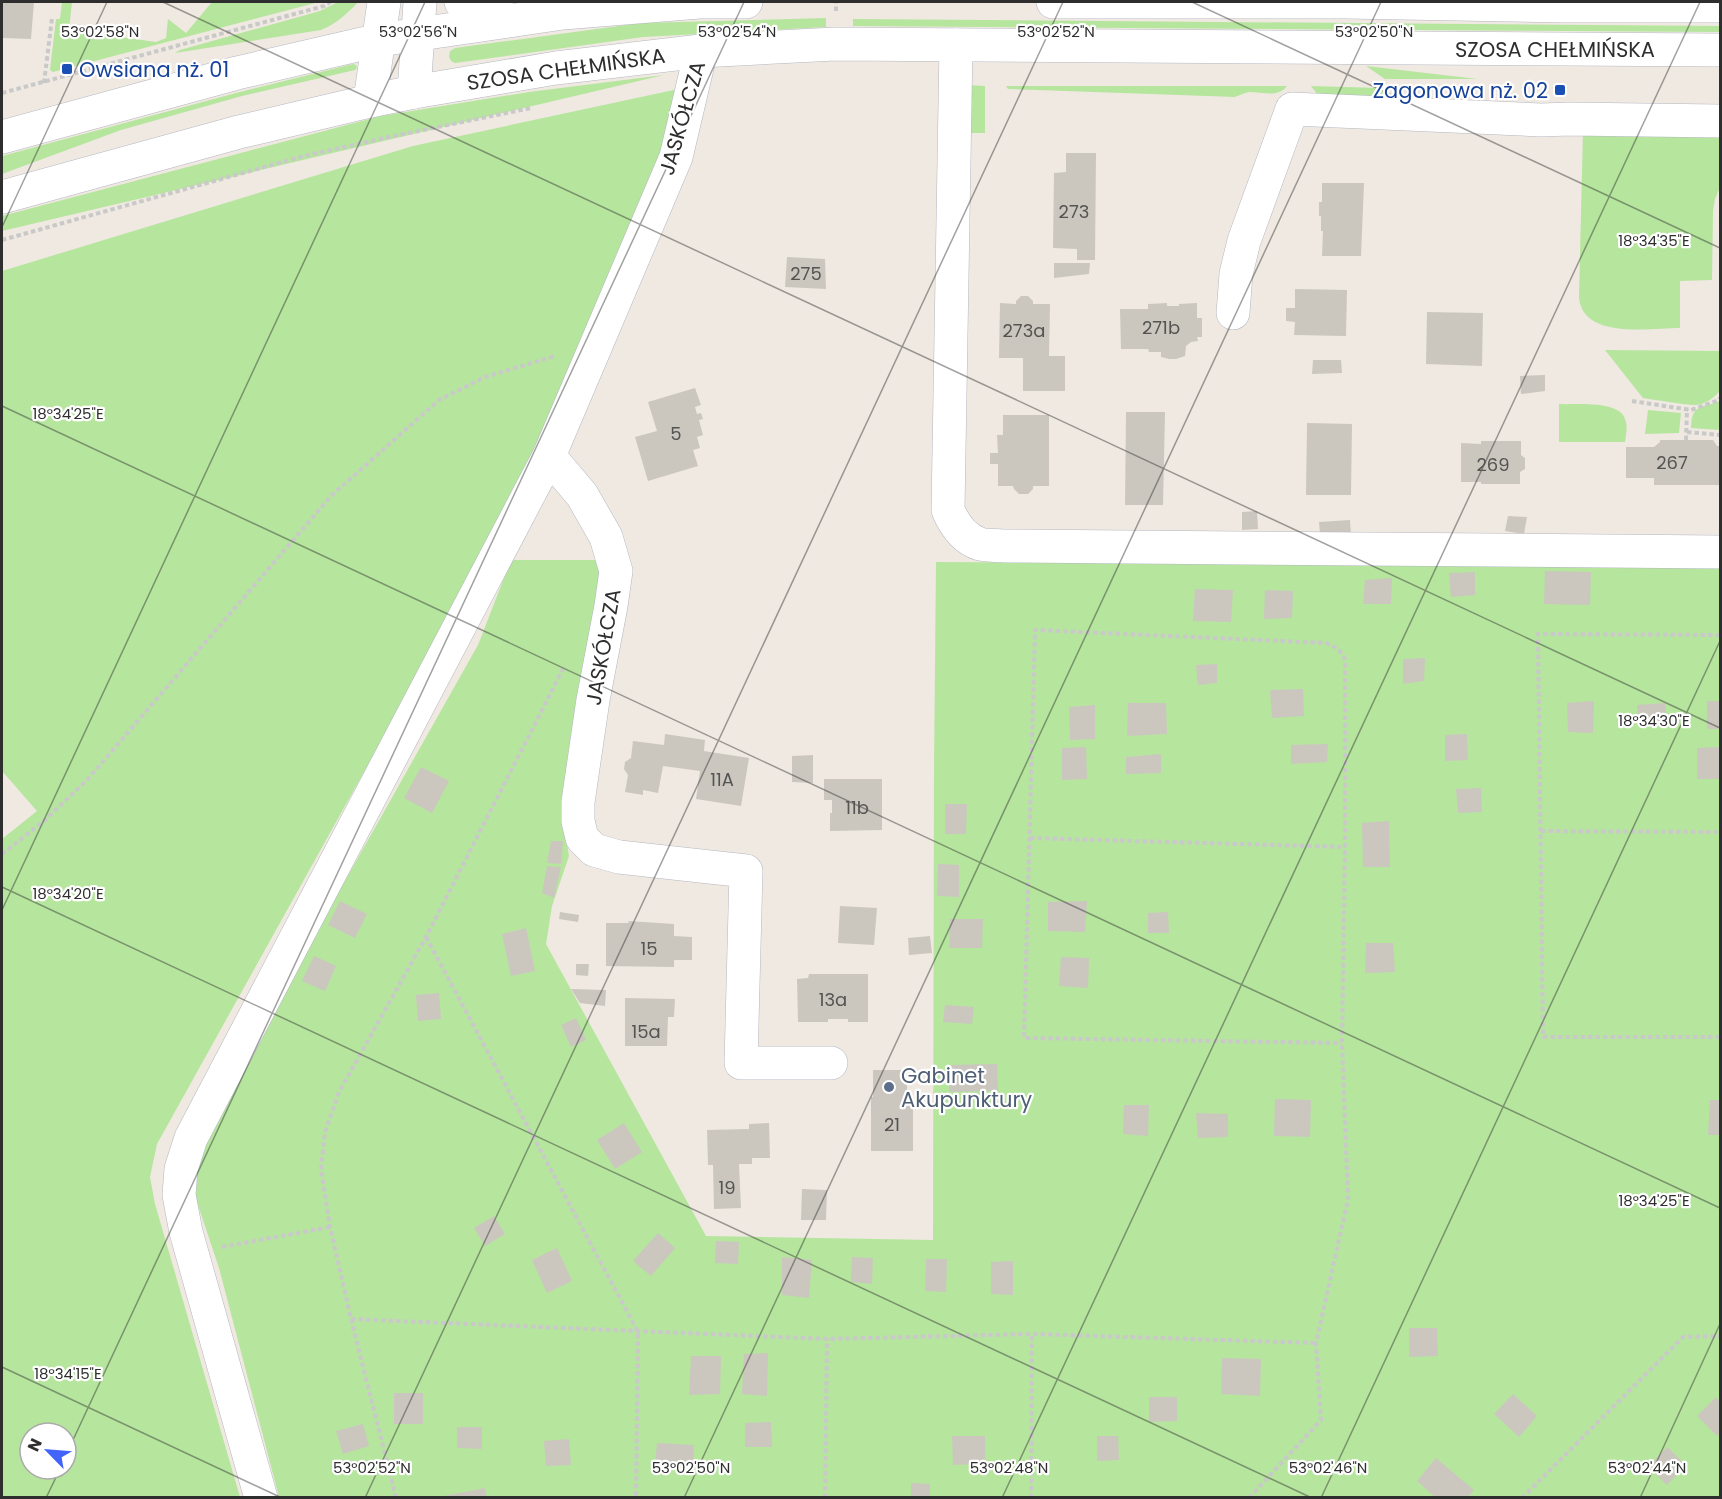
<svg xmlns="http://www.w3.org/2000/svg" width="1722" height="1499" font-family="Poppins,sans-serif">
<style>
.green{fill:#b6e59e;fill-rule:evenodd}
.building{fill:#cbc7bf}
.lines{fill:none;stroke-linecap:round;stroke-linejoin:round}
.minor-casing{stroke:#b4b7c1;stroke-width:34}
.tertiary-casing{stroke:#b4b7c1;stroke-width:34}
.secondary-casing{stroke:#b4b7c1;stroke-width:34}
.path{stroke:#c9c9c9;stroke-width:4;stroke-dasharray:4.5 3;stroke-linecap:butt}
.minor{stroke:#fff;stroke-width:33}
.tertiary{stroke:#fff;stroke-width:33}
.secondary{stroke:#fff;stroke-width:33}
.ticks{fill:none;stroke:#2e2e2e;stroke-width:1.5;stroke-opacity:0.45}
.transit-dot{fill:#1a4fb4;stroke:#fff;stroke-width:2}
.service-dot{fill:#5c6f8a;stroke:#fff;stroke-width:2}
.labels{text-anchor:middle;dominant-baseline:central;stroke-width:4.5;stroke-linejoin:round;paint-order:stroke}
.number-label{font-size:18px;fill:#555452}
.street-label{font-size:21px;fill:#2e2e2e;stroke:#fff}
.transit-label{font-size:21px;fill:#164399;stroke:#fff;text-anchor:start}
.service-label{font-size:21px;fill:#4e5e75;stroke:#fff;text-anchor:start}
.ticks-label{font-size:15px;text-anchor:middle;fill:#2e2e2e;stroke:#fff;stroke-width:4.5;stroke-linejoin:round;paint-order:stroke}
</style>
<rect width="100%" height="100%" fill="#efe9e1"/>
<g class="green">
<path d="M62,2h10l-3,28 87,12 10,-4 2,-19 18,14 26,-31h107l-266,70 -3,-2 6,-51h4z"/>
<path d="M338,2h20c-11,12 -22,22 -37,28l-146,23 5,-3 140,-39z"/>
<path d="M826,18v9l-183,10 -188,26 -4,-2 -2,-4 1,-6 5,-3 186,-25z"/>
<path d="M853,19l867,7v6l-867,-6z"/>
<path d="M353,64l3,1 1,3 -2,2 -113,26 -121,34 -119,44v-18l234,-63z"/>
<path d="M1366,66l111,13h-92z"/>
<path d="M664,75l-662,156v-15l379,-100 148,-24z"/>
<path d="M963,85l22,1v47h-23z"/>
<path d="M1006,86h281c-9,12 -24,6 -38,6 -5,1 -9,3 -14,5l-227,-8z"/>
<path d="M1311,86l69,2 18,15 322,3v8l-322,-4 -54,-14 -26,-1z"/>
<path d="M683,88l-14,44 -115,277 -110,219 -287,516 -7,33 5,27 85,293h-238v-658l35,-28 -35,-40v-500l411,-125zM30,1433h36v36h-36z"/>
<path d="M1583,130l137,1v56l-5,12 -2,12 -1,69 -32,1v47c-29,0 -98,12 -101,-31z"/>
<path d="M1605,350l115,1v40c-6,7 -15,13 -24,14 -13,0 -38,-5 -53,-7z"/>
<path d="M1720,399v31l-29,-2c1,-23 8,-20 27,-26z"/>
<path d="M1559,404c16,1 60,-4 66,15 3,7 1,16 0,23h-66z"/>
<path d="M1648,410l33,3 -2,20 -34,1z"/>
<path d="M511,560h91l-9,80 -32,169 8,47 -17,50 -6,38 160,292 227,4 1,-469 2,-209 784,4v931h-1441l-60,-229 -30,-90 86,-173 203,-360z"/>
</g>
<g class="building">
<path d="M2,2h32l-3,37 -29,-1z"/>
<path d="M1066,153h30l-1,107h-18v-11l-24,-1 1,-75 12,-1z"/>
<path d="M1322,183h42l-3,73h-39l1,-25h-2v-15h-2v-14h3z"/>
<path d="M787,257l38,2 1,30 -41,-2z"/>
<path d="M1054,263h36l-1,11 -35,4z"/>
<path d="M1295,289l52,1 -1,46 -52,-1 1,-13 -9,-1v-13h9z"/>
<path d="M1021,296h7l5,5v3h17l-1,52h16v35h-42v-33h-24l1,-55 16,1v-3z"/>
<path d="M1167,303v3h12v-2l18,-1v15h5v19h-5l1,4 -7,1 -5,4 -1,10 -9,3h-7l-8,-2v-5h-12l-1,-3h-27l-1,-40h28v-5z"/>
<path d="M1427,312l56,1 -1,53 -56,-2z"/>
<path d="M1313,360h28l1,13 -30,1z"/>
<path d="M1545,375v16l-24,3 -1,-18z"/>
<path d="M695,388l6,17 -6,2 2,7 4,-1 2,6 -4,1 4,15 -6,2 3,11 -7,2 5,16 -50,15 -13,-44 22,-6 -9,-29z"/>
<path d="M1126,412h39l-2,93h-38z"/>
<path d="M1003,415h46v71h-16v3l-5,5h-9l-5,-5 -1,-3h-15v-22h-8v-11h8l-1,-18h6z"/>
<path d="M1307,423l45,1 -1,71h-45z"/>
<path d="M1660,440h53l4,6h2v39h-65v-7h-28v-31h28l6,-5z"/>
<path d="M1481,441h40v14l4,3v11l-5,3v12h-39v-2h-20v-39l20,1z"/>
<path d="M1257,511l1,18 -16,1v-18z"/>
<path d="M1508,516l19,1 -3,17 -19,-3z"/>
<path d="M1350,520l1,15 -31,-1 -1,-12z"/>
<path d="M1545,571l46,1 -1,33 -46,-1z"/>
<path d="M1475,572v23l-24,2 -2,-24z"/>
<path d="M1392,578l-1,26h-28l2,-24z"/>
<path d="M1195,589l38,1 -2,32 -38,-1z"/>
<path d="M1265,590l28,1 -1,27 -28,1z"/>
<path d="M1425,658l-1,23 -21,3v-25z"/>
<path d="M1217,664v19l-19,2 -2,-20z"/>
<path d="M1303,689l1,27 -32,2 -2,-28z"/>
<path d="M1594,701l-1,32 -25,-1 -1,-29z"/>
<rect x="1707" y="701" width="13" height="28"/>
<path d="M1128,703h38l1,31 -40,2z"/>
<path d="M1665,703l2,21 -28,3 -2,-22z"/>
<path d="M1095,705v34l-25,1 -1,-33z"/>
<path d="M665,734l40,6 -1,11 45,7 -8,48 -45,-7 4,-28 -37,-5 -5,27 -15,-3v5l-18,-3 3,-17 -4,-6 1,-7 6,-4 2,-17 31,4z"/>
<path d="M1467,734l1,26 -23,1v-26z"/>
<path d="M1328,744l-1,18 -36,2v-19z"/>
<path d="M1086,747l1,32 -25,1v-32z"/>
<path d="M1720,747v32h-23v-31z"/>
<path d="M1161,754v19l-35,1v-17z"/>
<path d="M813,755v28l-21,-1v-26z"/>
<path d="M421,767l28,14 -17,32 -28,-15z"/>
<path d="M824,779h58v51l-52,1v-18h2v-13h-8z"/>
<path d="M1481,788l1,24 -24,1 -2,-24z"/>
<path d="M945,804h22l-1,30h-21z"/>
<path d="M1389,821l1,46h-27l-1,-44z"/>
<path d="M551,841h12l-2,23 -14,-1z"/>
<path d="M938,864l21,1v32l-22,-1z"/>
<path d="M547,866l14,1 -7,31 -12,-5z"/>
<path d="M340,901l27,13 -12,24 -27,-13z"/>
<path d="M1087,901l-2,31 -37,-1v-29z"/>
<path d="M840,906l37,2 -3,37 -36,-2z"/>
<path d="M560,912l19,3 -1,7 -19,-3z"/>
<path d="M1168,912l1,21h-21v-20z"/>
<path d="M950,919h33l-1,29h-33z"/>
<path d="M628,921l46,3v12l18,1v23h-18v7l-68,-1v-43h23z"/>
<path d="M526,928l9,43 -24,5 -9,-42z"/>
<path d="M930,936l2,17 -23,2 -1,-17z"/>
<path d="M1366,943h27l2,29 -30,1z"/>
<path d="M314,956l22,10 -11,25 -23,-10z"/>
<path d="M1061,957l28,1 -1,30 -29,-2z"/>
<path d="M576,964h13l-1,12 -12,-1z"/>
<path d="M809,974h59v48h-20v-3h-20v3h-30l-1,-43 11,-1z"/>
<path d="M571,989l35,1 -1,16 -25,-3z"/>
<path d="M439,993l2,26 -23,2 -2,-26z"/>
<path d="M625,998l50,1 -1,18h-6l-1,29h-42z"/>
<path d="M945,1005l29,2 -2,17 -29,-2z"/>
<path d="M576,1018l10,22 -15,7 -10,-22z"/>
<path d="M997,1064l1,27 -49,1v-27z"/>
<path d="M873,1070h34v27h6v54h-42v-54h2z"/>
<path d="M1275,1099l36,1 -1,37 -36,-1z"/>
<path d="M1710,1100h10v35h-12z"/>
<path d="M1124,1105h25l-1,31 -25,-2z"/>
<path d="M1196,1113l32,1v23l-30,1z"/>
<path d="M624,1123l18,29 -27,17 -18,-29z"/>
<path d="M769,1123l1,35h-18v6h-13l2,44 -27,1 -1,-44h-5l-1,-35 42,-1v-5z"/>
<path d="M802,1189l25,1 -1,30h-25z"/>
<path d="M494,1216l11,18 -20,12 -11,-18z"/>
<path d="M658,1233l17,15 -24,28 -18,-15z"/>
<path d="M716,1241l23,1 -1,22 -23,-1z"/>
<path d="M557,1248l15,33 -25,12 -15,-33z"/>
<path d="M782,1257l30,3 -3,38 -27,-3z"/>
<path d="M852,1257l21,1 -1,26 -21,-2z"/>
<path d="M926,1259h21l-1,33 -21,-1z"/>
<path d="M1013,1261v34l-22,-1v-32z"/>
<path d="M1409,1328h28l1,28 -29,1z"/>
<path d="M768,1353l-1,43 -25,-2 2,-40z"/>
<path d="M691,1356h30l-1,38 -31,1z"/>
<path d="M1222,1358l39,1 -1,37 -39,-2z"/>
<rect x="394" y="1393" width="29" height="31"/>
<path d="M1513,1394l24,22 -18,21 -25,-23z"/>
<path d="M1149,1397h28v24l-28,1z"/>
<path d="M1716,1397l4,5v30l-3,4 -20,-20z"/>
<path d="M771,1422l1,25h-27v-24z"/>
<path d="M363,1424l6,22 -26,8 -7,-23z"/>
<path d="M457,1427h25v22l-25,-1z"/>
<path d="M952,1436h33v28l-32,1z"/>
<path d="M1097,1436h21l1,24 -22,1z"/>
<path d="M569,1439l2,26 -25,1 -2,-25z"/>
<path d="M657,1443l37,2 -1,22 -38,-1z"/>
<path d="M1667,1447l19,18 -19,20 -19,-18z"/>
<path d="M1436,1458l38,32 -7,8h-31l-19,-17z"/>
<path d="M911,1483l19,1v14h-19z"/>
<path d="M485,1488l2,10h-43v-2z"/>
</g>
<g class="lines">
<defs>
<g id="minor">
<path d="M956,45l-8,465c6,14 16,29 32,34 7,2 16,1 24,2l716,6"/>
<path d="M1233,313l3,-39 8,-33 48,-132 249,11 29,-1 150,2"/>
<path d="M549,456l33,39 24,42 10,34 -5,35 -18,94 -15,102v19l4,17 12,12 25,7 127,14 -5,192h90"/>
<path d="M261,1498l-75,-266 -7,-37 2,-26 10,-31 358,-682 127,-299 25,-106"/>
</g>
<g id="tertiary">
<path d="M461,2l15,7 35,11"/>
<path d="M414,92l6,-90"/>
<path d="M370,101l14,-99"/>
</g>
<g id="secondary">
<path d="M1053,2h292l219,4h156"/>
<path d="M2,137l235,-64 142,-33 184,-27 136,-11h47"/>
<path d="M2,197l237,-65 131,-31 44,-9 142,-24 145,-17 134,-7 885,6"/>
</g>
</defs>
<use href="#minor" class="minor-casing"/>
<use href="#tertiary" class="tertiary-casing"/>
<use href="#secondary" class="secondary-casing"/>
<g class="path">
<path d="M836,11v-9"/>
<path d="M44,83l8,-65"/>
<path d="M2,93l322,-87 6,-4"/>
<path d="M2,240l302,-84 85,-19 142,-29"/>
<path d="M1632,401l59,9 28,-10 1,-2"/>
<path d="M1687,432l33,3"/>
<path d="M1686,440l1,-31"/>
<path d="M1720,635l-182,-1 5,403h177"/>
<path d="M1541,831l179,1"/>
<path d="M1030,838l315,9"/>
<path d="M2,854l42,-33 43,-41 244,-284 108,-96 46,-23 70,-21"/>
<path d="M426,937l212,395 -2,166"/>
<path d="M222,1247l108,-20"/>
<path d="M351,1319l476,20 205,-5 284,9"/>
<path d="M396,1498l-45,-179 -21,-92 -9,-58 4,-37 14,-40 87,-155 139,-272"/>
<path d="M825,1498l2,-159"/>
<path d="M1031,1498l1,-164"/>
<path d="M1249,1498l72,-78 -5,-77 32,-144 -6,-156 3,-196v-187c-3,-9 -9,-13 -19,-17l-291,-13 -11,408 318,5"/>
<path d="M1522,1498l161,-161 37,-1"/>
</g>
<use href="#minor" class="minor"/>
<use href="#tertiary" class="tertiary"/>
<use href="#secondary" class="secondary"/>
</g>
<path class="ticks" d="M163,2l1557,726M1192,2l528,246M2,227l105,-225M2,406l1718,802M2,887l1310,611M2,910l423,-908M2,1367l280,131M66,1455l678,-1453M46,1498l14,-29M365,1498l698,-1496M684,1498l697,-1496M1002,1498l698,-1496M1321,1498l399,-857M1640,1498l80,-174"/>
<g class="transit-dot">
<rect x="61" y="63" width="12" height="12" rx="3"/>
<rect x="1554" y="84" width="12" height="12" rx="3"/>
</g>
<circle class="service-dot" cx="889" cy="1087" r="6"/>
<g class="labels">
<g class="number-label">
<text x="1074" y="211">273</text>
<text x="806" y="273">275</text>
<text x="1161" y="327">271b</text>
<text x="1024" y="330">273a</text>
<text x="676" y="433">5</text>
<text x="1672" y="462">267</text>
<text x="1493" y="464">269</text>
<text x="722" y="779">11A</text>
<text x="857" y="807">11b</text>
<text x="649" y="948">15</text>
<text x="833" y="999">13a</text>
<text x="646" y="1031">15a</text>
<text x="892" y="1124">21</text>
<text x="727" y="1187">19</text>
</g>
<g class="street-label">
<text x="1555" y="49">SZOSA CHEŁMIŃSKA</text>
<text transform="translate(566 69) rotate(-8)">SZOSA CHEŁMIŃSKA</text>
<text transform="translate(682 118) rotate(-74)">JASKÓŁCZA</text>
<text transform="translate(603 647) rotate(-80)">JASKÓŁCZA</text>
</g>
<g class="transit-label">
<text x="79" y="69">Owsiana nż. 01</text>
<text x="1548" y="90" text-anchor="end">Zagonowa nż. 02</text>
</g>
<g class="service-label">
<text x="901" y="1075">Gabinet<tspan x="901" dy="24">Akupunktury</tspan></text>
</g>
</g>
<g class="ticks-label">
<text x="100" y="37">53°02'58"N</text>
<text x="418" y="37">53°02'56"N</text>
<text x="737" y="37">53°02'54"N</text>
<text x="1056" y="37">53°02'52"N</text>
<text x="1374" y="37">53°02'50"N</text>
<text x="1654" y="246">18°34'35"E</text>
<text x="68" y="419">18°34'25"E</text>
<text x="1654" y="726">18°34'30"E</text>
<text x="68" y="899">18°34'20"E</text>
<text x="1654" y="1206">18°34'25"E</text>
<text x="68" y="1379">18°34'15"E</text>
<text x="1328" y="1473">53°02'46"N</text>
<text x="1647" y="1473">53°02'44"N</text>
<text x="372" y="1473">53°02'52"N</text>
<text x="691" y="1473">53°02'50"N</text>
<text x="1009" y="1473">53°02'48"N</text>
</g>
<rect width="1722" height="1499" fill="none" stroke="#2e2e2e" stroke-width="6"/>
<g transform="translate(48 1451) rotate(295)"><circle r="28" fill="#ffffff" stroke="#ababab" stroke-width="1.5"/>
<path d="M0-4.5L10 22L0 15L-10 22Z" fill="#4264fb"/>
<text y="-9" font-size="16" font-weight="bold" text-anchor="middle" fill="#2e2e2e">N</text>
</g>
</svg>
